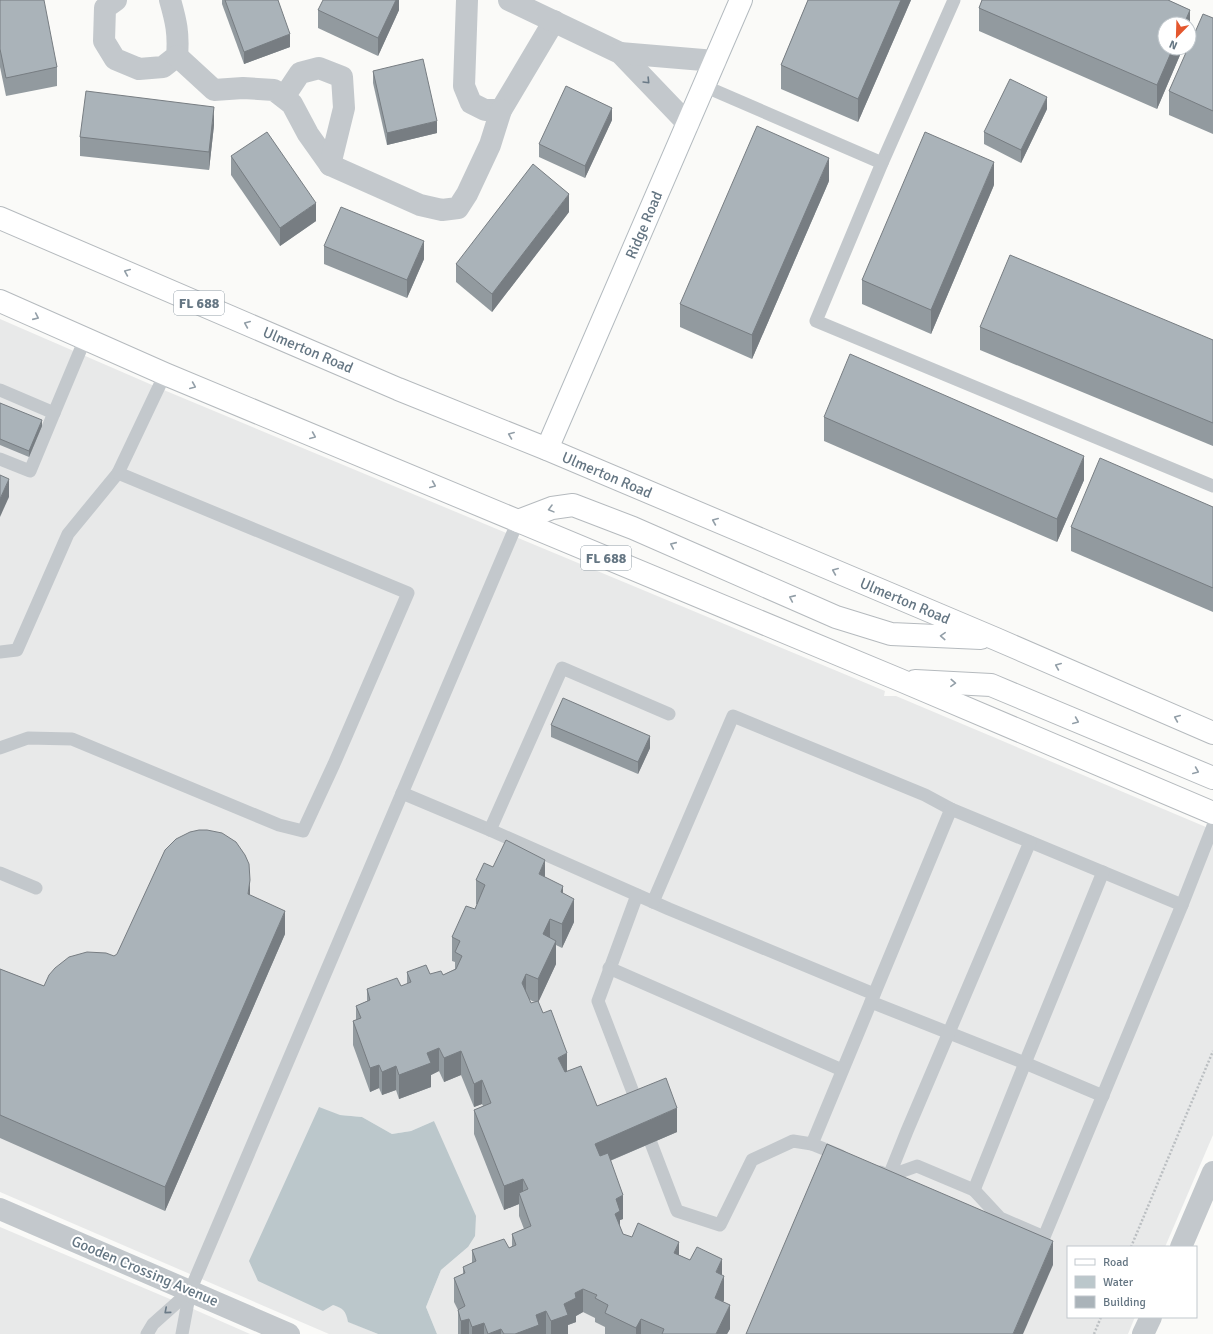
<svg xmlns="http://www.w3.org/2000/svg" width="1213" height="1334" font-family="Signika,sans-serif">
<style>
.built{fill:#e8e9e9}
.water{fill:#bbc7cb}
.lines{fill:none;stroke-linecap:round;stroke-linejoin:round}
.secondary-casing{stroke:#b3babf;stroke-width:24}
.primary-casing{stroke:#b5babe;stroke-width:24}
.path{stroke:#bbbfc2;stroke-width:2.5;stroke-dasharray:2 2;stroke-linecap:butt}
.lane{stroke:#c3c8cc;stroke-width:13}
.street{stroke:#c3c8cc;stroke-width:22}
.secondary{stroke:#fff;stroke-width:22}
.primary{stroke:#fff;stroke-width:22}
.wall{fill:#929a9f;fill-rule:evenodd}
.shaded-wall{fill:#777d82}
.building{fill:#aab3b9;stroke:#777d82}
.oneway{stroke:#6a7a87}
.oneway2{stroke:#939fa8}
.labels{text-anchor:middle;dominant-baseline:central;stroke-width:4;stroke-linejoin:round;paint-order:stroke}
.shield{fill:#fff;stroke:#939fa8;stroke-width:1}
.shield-label{font-size:14px;font-weight:bold;fill:#657683}
.street-label{font-size:15px;fill:#657683;stroke:#fff}
</style>
<rect width="100%" height="100%" fill="#fafaf8"/>
<g class="built">
<path d="M0,319l159,69 726,303 -1,5h12l317,134v305l-48,112h-97v70h67l-7,17h-691l-11,-27 15,-37 27,-23 -34,-126 -23,10 -19,3 -30,-17 -22,-2 -7,190 9,3 5,6 2,8 29,12h-49l-329,-142z"/>
<path d="M0,1227l184,78 66,29h-250z"/>
</g>
<path class="water" d="M319,1107l21,8 22,2 30,17 19,-3 23,-10 42,95 -1,20 -7,11 -27,23 -15,37 11,27h-59l-30,-12c-2,-11 -5,-14 -15,-17l-10,6 -65,-30 -9,-20z"/>
<g class="lines">
<defs>
<path id="secondary" d="M547,449l194,-449"/>
<g id="primary">
<path d="M0,218l398,171 149,60 449,190 217,94"/>
<path d="M0,301l165,73 735,306 313,133"/>
<path d="M518,521l34,-13 21,-3 60,23 203,89 55,17 90,4"/>
<path d="M915,681l76,4 222,93"/>
</g>
</defs>
<use href="#secondary" class="secondary-casing"/>
<use href="#primary" class="primary-casing"/>
<g class="path">
<path d="M1131,1247l82,-196"/>
<path d="M1094,1334l7,-17"/>
</g>
<g class="lane">
<path d="M954,0l-72,163 -66,158 397,165"/>
<path d="M704,86l178,77"/>
<path d="M0,390l54,23 31,-74"/>
<path d="M0,459l30,12 24,-58"/>
<path d="M0,652l17,-2 51,-116 50,-61"/>
<path d="M0,748l28,-10 44,1 207,86 24,6 31,-67 74,-171 -290,-120 47,-99"/>
<path d="M402,793l88,37 179,79 205,85"/>
<path d="M490,830l72,-162 107,46"/>
<path d="M0,873l36,15"/>
<path d="M637,895l-39,106 41,107"/>
<path d="M653,902l80,-186 192,79 26,14"/>
<path d="M609,968l233,102"/>
<path d="M871,1002l154,61 78,33"/>
<path d="M651,1143l26,68 43,14 32,-65 41,-19 19,3"/>
<path d="M841,1156l-29,-12 139,-335 231,96"/>
<path d="M880,1172l9,4 28,-10 57,24 26,28 44,19 138,-332 31,-79"/>
<path d="M889,1176l18,-45 123,-289"/>
<path d="M974,1190l51,-127 78,-191"/>
<path d="M147,1334l6,-10 37,-33"/>
<path d="M182,1334l8,-43 328,-770"/>
</g>
<g class="street">
<path d="M116,0l-11,8 -1,33 11,18 24,10 24,-2 14,-11c2,-22 -1,-35 -7,-56"/>
<path d="M467,0l-3,86 7,17 14,7h16l53,-89"/>
<path d="M509,0l111,53 68,71"/>
<path d="M620,53l95,8"/>
<path d="M177,56l37,34 29,-2 31,2 18,14 16,30 22,31 90,40 22,5 16,-2 9,-14 23,-49 11,-35"/>
<path d="M284,97l16,-24 19,-5 23,9 2,31 -14,57"/>
<path d="M0,1209l289,125"/>
<path d="M1181,1247l32,-75"/>
<path d="M1143,1334l8,-17"/>
</g>
<use href="#secondary" class="secondary"/>
<use href="#primary" class="primary"/>
</g>
<g class="wall">
<path d="M0,0l57,67v19l-51,10 -6,-29z"/>
<path d="M222,0h56l12,47 -46,17 -22,-60z"/>
<path d="M399,0v10l-21,46 -60,-28v-18z"/>
<path d="M808,0h103l-53,122 -77,-33v-24z"/>
<path d="M982,0h186l22,10v23l-1,2v-11h-24v24h18l-26,61 -178,-78v-23z"/>
<path d="M1213,18v116l-44,-19v-24z"/>
<path d="M373,71l64,62 -50,12 -14,-62z"/>
<path d="M1047,109l-26,54 -37,-19v-12z"/>
<path d="M612,120l-27,58 -46,-21v-13z"/>
<path d="M214,125l-5,45 -129,-14v-19z"/>
<path d="M231,156l85,65 -36,25 -49,-71z"/>
<path d="M829,181l-77,178 -72,-32v-23z"/>
<path d="M994,185l-63,149 -69,-30v-24z"/>
<path d="M569,212l-77,100 -36,-30v-18z"/>
<path d="M324,246l100,13 -17,39 -83,-34z"/>
<path d="M980,327l233,13v106l-233,-96z"/>
<path d="M0,403l42,23 -13,31 -29,-12z"/>
<path d="M824,417l260,63 -27,62 -233,-101z"/>
<path d="M1213,507v105l-142,-61v-24z"/>
<path d="M551,725l99,23 -12,26 -87,-37z"/>
<path d="M493,867l52,10 18,16 11,29 -12,26 -6,-3v19l-18,38 29,69 30,35 80,26 -67,29 13,58 -3,1v7l3,7 56,21 43,20 2,25 -1,2 7,27 -3,5h-122v-7l-10,-5v-4l-12,-6 -7,4v6l-8,3v9h-110v-24l-4,-8v-24l9,-4v-7l9,-4v-13l37,-2 3,-2v-12l12,-5 -5,-13v-12l-15,6 -30,-76v-24l9,-4 -1,-2 -8,3 -13,-32 -17,7 -5,-11 -8,4v12l-32,12 -3,-9 -14,5 -3,-7 -9,4 -17,-47v-24l3,-1v-14l11,-5v-12l34,-3 6,-2v-12l36,3 12,-6v-7l-3,-1v-24l23,-28 2,-5h-1v-24zM529,999l3,2 4,1 -5,1z"/>
<path d="M250,895l35,39 -120,277 -165,-73v-169l44,17 70,-30z"/>
</g>
<g class="shaded-wall">
<path d="M396,0h3v10l-21,46v-18z"/>
<path d="M901,0h10l-53,122v-23z"/>
<path d="M1190,10v23l-1,2v-11h-5z"/>
<path d="M290,34v13l-46,17v-12z"/>
<path d="M1173,48h10l-26,61v-24z"/>
<path d="M1047,97v12l-26,54v-13z"/>
<path d="M214,107v18l-5,45v-18z"/>
<path d="M612,108v12l-27,58v-12z"/>
<path d="M437,121v12l-50,12v-12z"/>
<path d="M829,158v23l-77,178v-24z"/>
<path d="M994,162v23l-63,149v-24z"/>
<path d="M569,194v18l-77,100v-18z"/>
<path d="M316,203v18l-36,25v-18z"/>
<path d="M424,241v18l-17,39v-18z"/>
<path d="M42,420v6l-13,31v-6z"/>
<path d="M1084,456v24l-27,62v-23z"/>
<path d="M9,479v18l-9,20v-18z"/>
<path d="M650,736v12l-12,26v-12z"/>
<path d="M545,860v23l-6,-9z"/>
<path d="M250,880v23l-2,-9z"/>
<path d="M563,886v23l-2,-17z"/>
<path d="M574,899v23l-12,26v-24z"/>
<path d="M285,911v23l-120,277v-24z"/>
<path d="M550,919v23l-7,-8z"/>
<path d="M556,941v23l-18,39v-24z"/>
<path d="M526,974v24l-4,-15z"/>
<path d="M439,1048v23l-8,4v12l-32,12v-24l28,-22z"/>
<path d="M461,1051v24l-17,7v-24z"/>
<path d="M567,1053v24l-9,-19z"/>
<path d="M379,1065v23l-9,4v-24z"/>
<path d="M396,1066v24l-14,5v-23z"/>
<path d="M482,1080v24l-8,3v-23z"/>
<path d="M677,1108v24l-82,35v-23z"/>
<path d="M523,1179v24l-4,-10v11l-15,6v-24z"/>
<path d="M623,1195v24l-3,1v15l-5,-21 1,-15z"/>
<path d="M1053,1241v24l-30,69h-10z"/>
<path d="M679,1242v24l-5,-13z"/>
<path d="M722,1259v22l2,-5v24l-9,22v-24l1,-26z"/>
<path d="M583,1289v23l-7,4v6l-8,3v9h-17v-13l13,-17 11,-11z"/>
<path d="M730,1305v24l-3,5h-11z"/>
<path d="M546,1311v23h-31l21,-19z"/>
<path d="M469,1319v15h-8v-13z"/>
<path d="M641,1319v15h-5v-6z"/>
<path d="M484,1323v11h-12v-7z"/>
<path d="M501,1329v5h-13z"/>
</g>
<g class="building">
<path d="M0,0h44l13,67 -51,11 -6,-29z"/>
<path d="M225,0h53l12,34 -46,18z"/>
<path d="M323,0h73l-18,38 -60,-28z"/>
<path d="M808,0h93l-43,99 -77,-34z"/>
<path d="M982,0h186l22,10 -6,14h-19v24h8l-16,37 -178,-77z"/>
<path d="M1203,14l10,4v93l-44,-20 19,-43h1v-2z"/>
<path d="M423,59l14,62 -50,12 -14,-62z"/>
<path d="M1010,79l37,18 -26,53 -37,-18z"/>
<path d="M566,86l46,22 -27,58 -46,-22z"/>
<path d="M86,91l128,16 -5,45 -129,-15z"/>
<path d="M757,126l72,32 -77,177 -72,-31z"/>
<path d="M267,132l49,71 -36,25 -49,-72z"/>
<path d="M925,132l69,30 -63,148 -69,-30z"/>
<path d="M533,164l36,30 -77,100 -36,-30z"/>
<path d="M341,207l83,34 -17,39 -83,-34z"/>
<path d="M1010,255l203,85v83l-233,-96z"/>
<path d="M850,354l234,102 -27,63 -233,-102z"/>
<path d="M0,403l42,17 -13,31 -29,-12z"/>
<path d="M1100,458l113,49v81l-142,-61z"/>
<path d="M0,475l9,4 -9,20z"/>
<path d="M563,698l87,38 -12,26 -87,-37z"/>
<path d="M199,830h8l15,3 14,9 9,13 4,9 1,16 -2,14 37,17 -120,276 -165,-72v-146l44,17 5,-11 6,-7 14,-11 18,-5 19,1 8,3 3,-2 48,-104 11,-11 14,-7z"/>
<path d="M506,840l39,20 -6,14 24,12 -2,6 13,7 -12,25 -12,-5 -7,15 13,7 -18,38 -12,-5 -4,9 9,20 7,-2 5,12 8,-3 16,43 -9,5 7,14 16,-6 16,40 69,-28 11,30 -82,36 5,12 8,-3 15,42 -7,4 4,12 -5,3 8,20 9,3 6,-14 41,19 -5,11 16,7 7,-13 25,12 -6,13 8,4 -9,22 15,7 -14,29h-54l2,-5 -23,-10 -5,9 -31,-15 3,-8 -13,-7 2,-3 -14,-6 -8,4 1,5 -12,6 4,11 -17,6 -5,-10 -10,4 3,10 -24,9h-11l-3,-5 -13,5 -4,-11 -12,4 -3,-8 -8,2 -3,-11 7,-4 -11,-28 11,-5 -2,-6 13,-6 -4,-11 32,-11 5,9 7,-3 -4,-11 19,-8 -12,-33 9,-4 -5,-10 -19,7 -30,-76 17,-7 -9,-23 -8,4 -13,-33 -17,7 -5,-10 -12,5 4,10 -32,12 -3,-9 -14,6 -3,-7 -9,3 -17,-47 8,-3 -5,-12 14,-6 -3,-11 30,-11 4,8 10,-4 -4,-10 19,-7 4,9 11,-3 2,4 13,-6 6,-13 -7,-4 5,-11 -8,-4 14,-31 9,3 10,-24 -9,-5 8,-17 9,4z"/>
<path d="M827,1144l226,97 -40,93h-267z"/>
</g>
<defs><path id="oneway-chevron" d="M-2-3.5L2.5 0L-2 3.5" fill="none" stroke-width="1.6" stroke-linecap="round" stroke-linejoin="round"/></defs>
<g class="oneway">
<use href="#oneway-chevron" transform="translate(647 81) rotate(46)"/>
<use href="#oneway-chevron" transform="translate(167 1311) rotate(139)"/>
</g>
<g class="oneway2">
<use href="#oneway-chevron" transform="translate(127 272) rotate(-157)"/>
<use href="#oneway-chevron" transform="translate(36 317) rotate(24)"/>
<use href="#oneway-chevron" transform="translate(247 324) rotate(-157)"/>
<use href="#oneway-chevron" transform="translate(193 386) rotate(23)"/>
<use href="#oneway-chevron" transform="translate(511 435) rotate(-158)"/>
<use href="#oneway-chevron" transform="translate(313 436) rotate(23)"/>
<use href="#oneway-chevron" transform="translate(433 485) rotate(23)"/>
<use href="#oneway-chevron" transform="translate(551 509) rotate(165)"/>
<use href="#oneway-chevron" transform="translate(715 521) rotate(-157)"/>
<use href="#oneway-chevron" transform="translate(673 545) rotate(-156)"/>
<use href="#oneway-chevron" transform="translate(835 571) rotate(-157)"/>
<use href="#oneway-chevron" transform="translate(792 598) rotate(-156)"/>
<use href="#oneway-chevron" transform="translate(943 636) rotate(-177)"/>
<use href="#oneway-chevron" transform="translate(1058 666) rotate(-157)"/>
<use href="#oneway-chevron" transform="translate(953 683) rotate(3)"/>
<use href="#oneway-chevron" transform="translate(1177 718) rotate(-157)"/>
<use href="#oneway-chevron" transform="translate(1076 721) rotate(23)"/>
<use href="#oneway-chevron" transform="translate(1196 771) rotate(23)"/>
</g>
<g class="labels">
<g class="shield">
<rect x="174" y="291" width="50" height="24" rx="3"/>
<rect x="581" y="546" width="50" height="24" rx="3"/>
</g>
<g class="shield-label">
<text x="199" y="303">FL 688</text>
<text x="606" y="558">FL 688</text>
</g>
<g class="street-label">
<text transform="translate(644 225) rotate(-67)">Ridge Road</text>
<text transform="translate(308 350) rotate(23)">Ulmerton Road</text>
<text transform="translate(607 475) rotate(23)">Ulmerton Road</text>
<text transform="translate(905 601) rotate(23)">Ulmerton Road</text>
<text transform="translate(145 1271) rotate(23)">Gooden Crossing Avenue</text>
</g>
</g>
<rect x="1067" y="1246" width="130" height="72" fill="#ffffff" stroke="#c1c8cd"/>
<rect x="1075" y="1259" width="20" height="6" fill="#ffffff" stroke="#c1c8cd"/>
<text x="1103" y="1266" font-size="12" fill="#657683">Road</text>
<rect x="1075" y="1276" width="20" height="12" fill="#bbc7cb" stroke="#c1c8cd"/>
<text x="1103" y="1286" font-size="12" fill="#657683">Water</text>
<rect x="1075" y="1296" width="20" height="12" fill="#aab3b9" stroke="#c1c8cd"/>
<text x="1103" y="1306" font-size="12" fill="#657683">Building</text>
<g transform="translate(1177 36) rotate(203)"><circle r="19" fill="#ffffff" stroke="#c1c8cd"/>
<path d="M0-3L7 15L0 10L-7 15Z" fill="#e4572e"/>
<text y="-6" font-size="11" font-weight="bold" text-anchor="middle" fill="#657683">N</text>
</g>
</svg>
